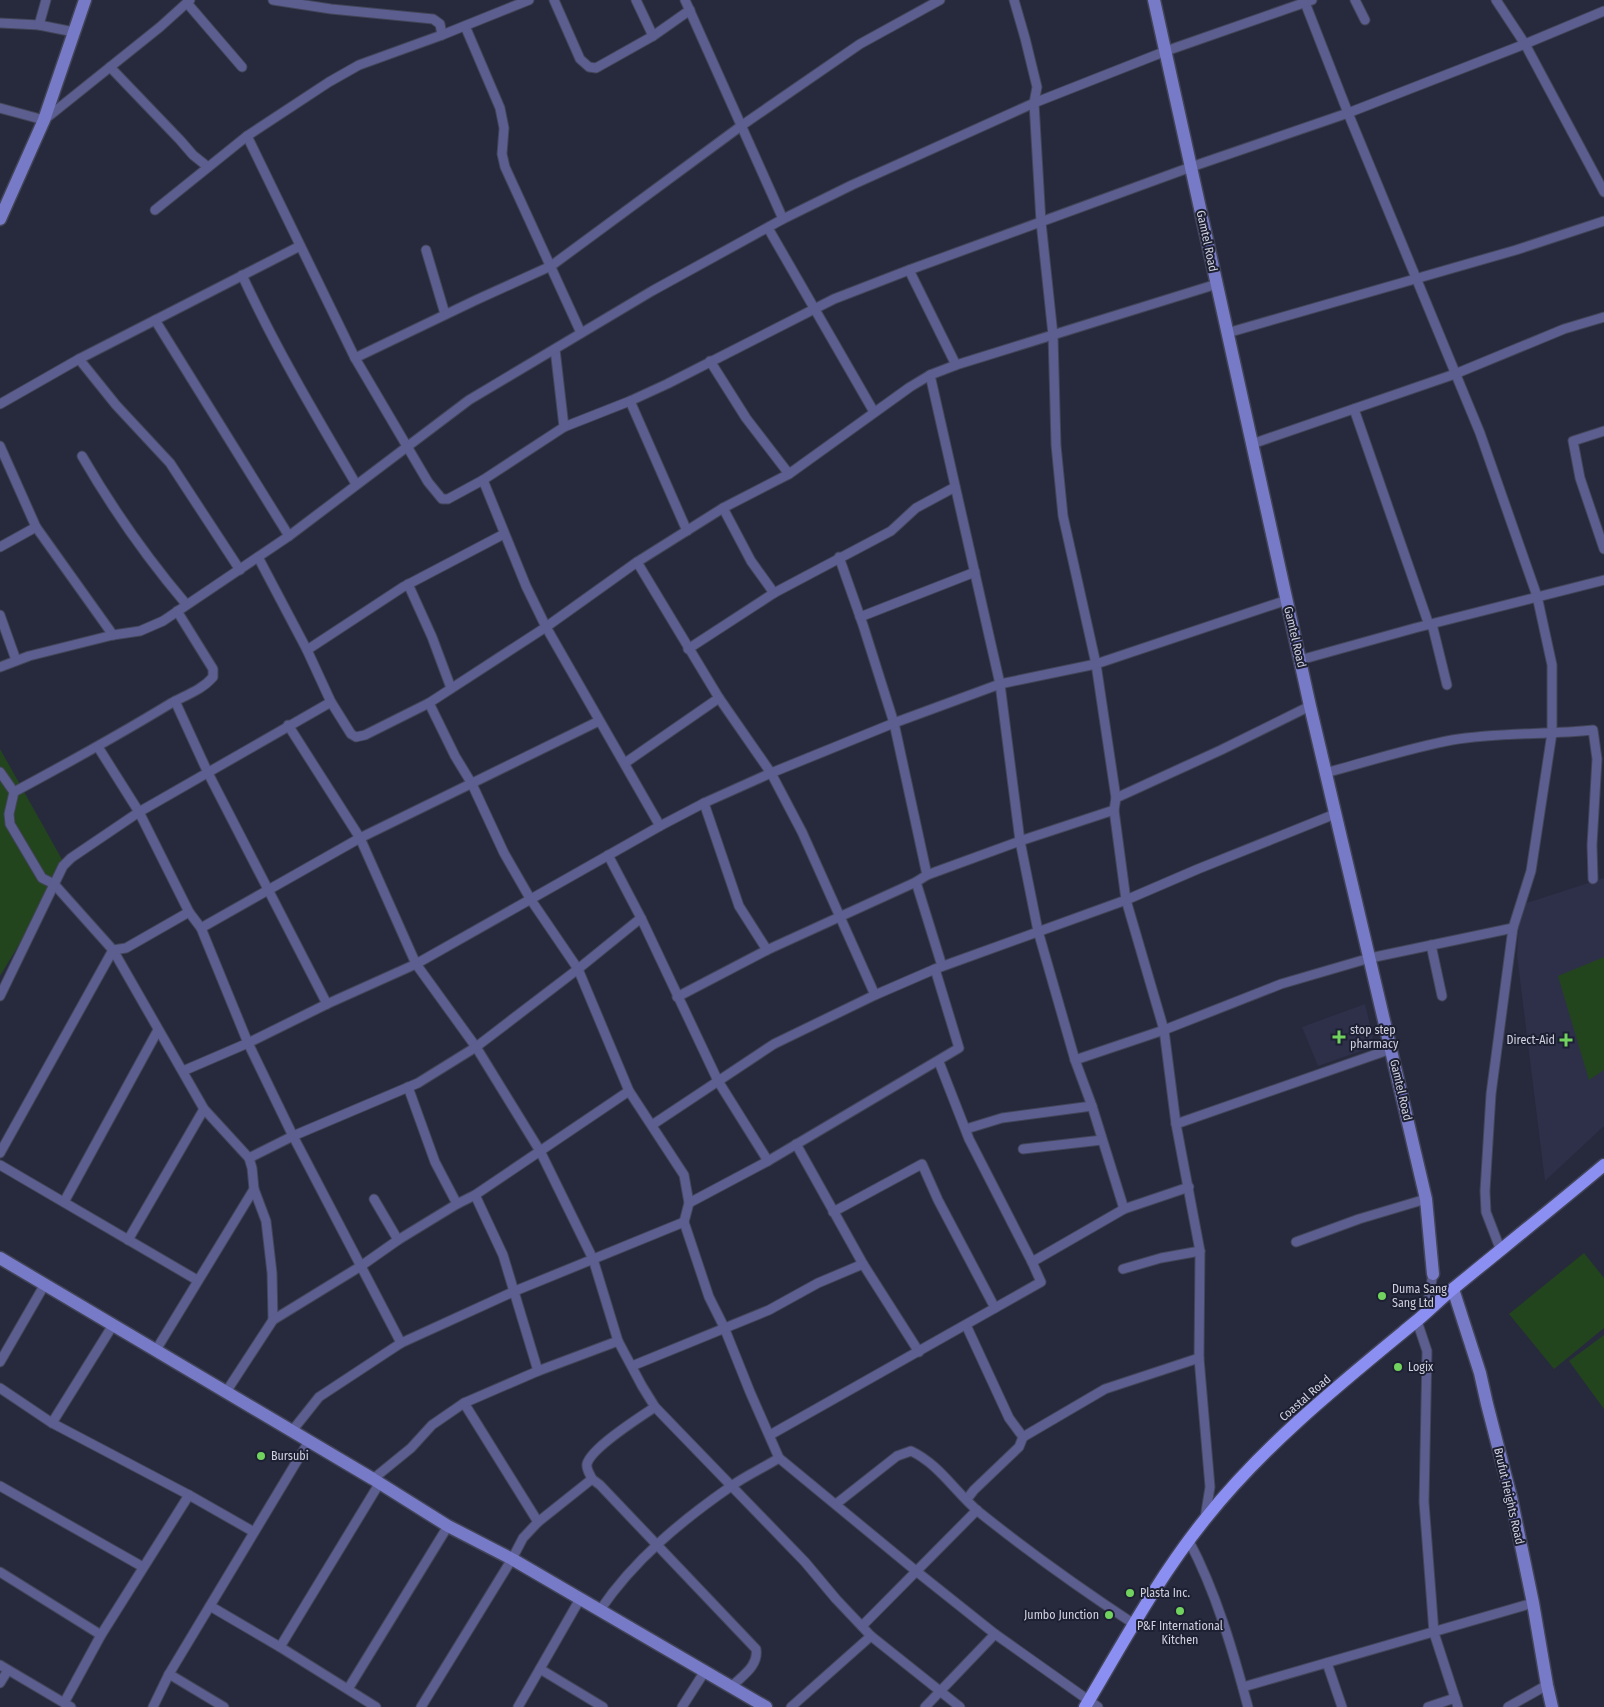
<svg xmlns="http://www.w3.org/2000/svg" width="1604" height="1707" font-family="'Fira Sans Condensed',sans-serif">
<style>
.built{fill:#2e304a}
.green{fill:#23451d}
.lines{fill:none;stroke-linecap:round;stroke-linejoin:round}
.street-casing{stroke:#424457;stroke-width:11}
.secondary-casing{stroke:#424457;stroke-width:15}
.primary-casing{stroke:#424457;stroke-width:15}
.street{stroke:#5b5e8e;stroke-width:9}
.secondary{stroke:#777ac7;stroke-width:12}
.primary{stroke:#8c8ff2;stroke-width:12}
.poi-dot{fill:#71d35e;stroke:#1d1f32;stroke-width:2}
.labels{text-anchor:middle;dominant-baseline:central;stroke-width:4;stroke-linejoin:round;paint-order:stroke}
.street-label{font-size:12px;fill:#d0d1df;stroke:#1d1f32}
.poi-label{font-size:12px;fill:#d0d1df;stroke:#1d1f32;text-anchor:start}
</style>
<rect width="100%" height="100%" fill="#27293d"/>
<g class="built">
<path d="M1604,878v248l-59,55 -28,-226 3,-50z"/>
<path d="M1365,1004l10,42 -57,20 -16,-39z"/>
</g>
<g class="green">
<path d="M0,749l64,114 -15,32 -49,81z"/>
<path d="M1604,957v113l-15,10 -31,-104z"/>
<path d="M1584,1253l20,25v50l-50,41 -45,-55z"/>
<path d="M1604,1335v74l-35,-48z"/>
</g>
<g class="lines">
<defs>
<g id="street">
<path d="M273,0l58,9 102,10 7,5 2,11"/>
<path d="M554,0l26,59 9,8 7,1 57,-32 37,-26"/>
<path d="M636,0l17,36"/>
<path d="M685,0l98,219"/>
<path d="M1014,0l11,38 12,49 -3,16 7,119 12,113 3,110 7,71 33,148 20,134 -2,12 12,90 38,130 12,94 24,127 -1,107 11,129 -5,31"/>
<path d="M1304,0l44,113 132,320 57,163 15,69v68l-21,138 -18,57 -22,166 -6,97 1,21 15,39"/>
<path d="M1355,0l10,20"/>
<path d="M1496,0l29,44 79,148"/>
<path d="M187,3l55,64"/>
<path d="M0,23l39,2 35,7"/>
<path d="M39,25l7,-25"/>
<path d="M465,26l35,82 4,20 -2,26 3,13 76,166"/>
<path d="M110,67l70,73 13,15 15,12"/>
<path d="M0,108l44,12 116,-93 30,-27"/>
<path d="M247,136l108,222 73,124 14,17h6l35,-19 81,-53 66,-26 37,-17 167,-85 75,-29 282,-103 157,-54 177,-69 79,-33"/>
<path d="M155,210l92,-74 82,-54 30,-17 83,-30 87,-35"/>
<path d="M768,228l106,184"/>
<path d="M426,250l19,64"/>
<path d="M909,270l47,95"/>
<path d="M242,275c33,72 74,141 114,209"/>
<path d="M155,320l134,216"/>
<path d="M1227,333l289,-83 88,-29"/>
<path d="M555,349l9,78"/>
<path d="M355,358l121,-58 75,-34 190,-140 119,-82 80,-44"/>
<path d="M79,359l37,46 54,58 70,107"/>
<path d="M710,361l36,57 43,56"/>
<path d="M930,375l70,309 20,157 18,90 37,129 17,46 32,103"/>
<path d="M630,401l57,130"/>
<path d="M0,404l79,-45 221,-113"/>
<path d="M1354,409l75,216"/>
<path d="M1604,431l-31,10 7,37 24,71"/>
<path d="M1252,444l203,-70 109,-45 40,-12"/>
<path d="M0,446l36,81 77,108"/>
<path d="M82,456c30,52 65,102 104,148"/>
<path d="M483,480l43,106 20,41 114,199"/>
<path d="M723,508l28,53 23,32"/>
<path d="M0,547l36,-20"/>
<path d="M258,557l49,93 24,52 20,32 5,3 9,-2 64,-32 117,-76 91,-65 86,-54 66,-34 121,-87 20,-12 26,-10 261,-81"/>
<path d="M839,557l24,68 31,98 33,152"/>
<path d="M637,562l82,136 52,75 31,59 73,163"/>
<path d="M408,584l24,53 19,51"/>
<path d="M177,611l36,58v8c-12,14 -30,19 -45,28 -51,31 -102,59 -154,87l-5,22 1,10 32,54 12,6 59,66 91,159 45,49 3,10 2,21 12,32 6,52 1,47"/>
<path d="M0,615l16,45"/>
<path d="M860,617l115,-45"/>
<path d="M1432,624l15,61"/>
<path d="M688,649l86,-56 117,-62 25,-23 39,-21"/>
<path d="M307,650l96,-63 101,-53"/>
<path d="M1300,660l115,-32 189,-48"/>
<path d="M0,667l29,-11 84,-21 27,-4 23,-10 126,-85 180,-136 183,-109 131,-72 69,-34 182,-82 132,-52 146,-51"/>
<path d="M175,701l33,72 119,231"/>
<path d="M429,703l26,53 17,28 32,69 27,47 47,69 51,122 55,84 5,28 -5,19 25,75 15,30 26,65 29,66 137,113 79,63 103,73"/>
<path d="M288,725l72,113 56,126 60,83 64,104 53,108 25,82 24,45 13,21 150,155 31,37 35,37 89,71"/>
<path d="M98,747l41,65 50,100 12,16 47,115 45,93 108,207"/>
<path d="M625,763l94,-65"/>
<path d="M0,772l14,20"/>
<path d="M1325,773c42,-11 84,-25 127,-33 47,-8 94,-5 141,-10l4,29 -5,86 1,34"/>
<path d="M1116,798l105,-48 89,-44"/>
<path d="M704,803l35,103 28,44"/>
<path d="M608,855l33,63 77,163 50,80"/>
<path d="M916,882l26,84"/>
<path d="M201,928l159,-90 239,-117"/>
<path d="M1431,945l11,51"/>
<path d="M0,996l63,-130 8,-8 68,-46 192,-110"/>
<path d="M677,997l90,-47 149,-68 11,-7 93,-34 94,-31"/>
<path d="M1075,1060l89,-30 117,-46 89,-26 143,-30"/>
<path d="M183,1071l65,-28 79,-39 89,-40 244,-138 44,-23 67,-30 123,-50 106,-39 96,-20 191,-64"/>
<path d="M408,1087l27,75 22,42"/>
<path d="M1176,1124l215,-75"/>
<path d="M652,1125l122,-81 101,-49 60,-26 191,-69 72,-31 137,-55"/>
<path d="M966,1129l36,-11 90,-12"/>
<path d="M796,1144l67,120 56,88"/>
<path d="M1023,1149l79,-9"/>
<path d="M0,1153l113,-203 13,-2 63,-36"/>
<path d="M249,1158l44,-22 125,-53 58,-36 102,-78 63,-51"/>
<path d="M0,1165l197,115"/>
<path d="M475,1195l28,60 35,116"/>
<path d="M374,1199l24,41"/>
<path d="M64,1202l94,-172"/>
<path d="M689,1203l79,-42 191,-113 -24,-79"/>
<path d="M833,1212l89,-48 16,36 57,108"/>
<path d="M128,1240l76,-131"/>
<path d="M1296,1242l63,-23 67,-20"/>
<path d="M1032,1262l92,-53 65,-22"/>
<path d="M1123,1269l38,-11 39,-7"/>
<path d="M1426,1313l7,-39"/>
<path d="M1417,1321l10,30 -3,151 10,131 24,74"/>
<path d="M966,1325l43,93 14,19 -4,10 -45,43 -7,9"/>
<path d="M156,1350l98,-161"/>
<path d="M0,1362l45,-78"/>
<path d="M632,1366l137,-56 49,-27 45,-19"/>
<path d="M0,1388l52,35 137,72 65,37"/>
<path d="M226,1392l47,-72 88,-54 37,-26 59,-36 18,-9 154,-104"/>
<path d="M464,1403l74,119"/>
<path d="M52,1423l61,-98"/>
<path d="M292,1431l27,-34 82,-54 114,-52 169,-69"/>
<path d="M770,1435l271,-153 -9,-20 -63,-123 -30,-77"/>
<path d="M1023,1437l82,-48 94,-31"/>
<path d="M373,1479l38,-31 21,-23 32,-22 74,-32 80,-30"/>
<path d="M592,1479l8,6 156,164c3,17 -14,27 -25,38"/>
<path d="M0,1486l143,81"/>
<path d="M836,1504l61,-48 14,-5c28,13 45,42 68,61 50,40 102,77 155,112"/>
<path d="M1189,1541c27,51 44,110 59,166"/>
<path d="M0,1572l101,63"/>
<path d="M210,1606l70,41 96,60"/>
<path d="M600,1610c34,-50 81,-89 130,-123 15,-11 33,-19 49,-29"/>
<path d="M862,1626l115,-116"/>
<path d="M280,1647l99,-163"/>
<path d="M1327,1663l15,44"/>
<path d="M0,1665l71,42"/>
<path d="M540,1669l63,38"/>
<path d="M169,1674l55,33"/>
<path d="M0,1683l8,-13"/>
<path d="M1243,1687l290,-84"/>
<path d="M348,1689l100,-163"/>
<path d="M64,1703l37,-68 88,-140"/>
<path d="M153,1707l16,-33 140,-233"/>
<path d="M421,1707l91,-148 11,-21 15,-16 54,-43c-2,-5 -6,-10 -5,-15 4,-16 53,-47 68,-57"/>
<path d="M518,1707l62,-108"/>
<path d="M682,1707l23,-36"/>
<path d="M791,1707l80,-71"/>
<path d="M925,1707l70,-73"/>
<path d="M1428,1707l27,-9"/>
<path d="M1508,1707l39,-22"/>
</g>
<g id="secondary">
<path d="M1154,0l156,706 116,493 7,75"/>
<path d="M0,219l44,-99 41,-120"/>
<path d="M0,1258l373,221 75,47 64,33 254,148"/>
<path d="M1453,1289l27,84 7,31 24,93 22,106 14,82 5,22"/>
</g>
<path id="primary" d="M1085,1707c38,-64 74,-131 121,-189 59,-74 135,-135 208,-195 14,-11 26,-24 40,-35 50,-41 100,-81 150,-123"/>
</defs>
<use href="#street" class="street-casing"/>
<use href="#secondary" class="secondary-casing"/>
<use href="#primary" class="primary-casing"/>
<use href="#street" class="street"/>
<use href="#secondary" class="secondary"/>
<use href="#primary" class="primary"/>
</g>
<g class="poi-dot">
<path d="M1336.5 1029.5h5v5h5v5h-5v5h-5v-5h-5v-5h5z"/>
<path d="M1563.5 1032.5h5v5h5v5h-5v5h-5v-5h-5v-5h5z"/>
<circle cx="1382" cy="1296" r="5"/>
<circle cx="1398" cy="1367" r="5"/>
<circle cx="261" cy="1456" r="5"/>
<circle cx="1130" cy="1593" r="5"/>
<circle cx="1180" cy="1611" r="5"/>
<circle cx="1109" cy="1615" r="5"/>
</g>
<g class="labels">
<g class="street-label">
<text transform="translate(1207 241) rotate(78)">Gamtel Road</text>
<text transform="translate(1295 637) rotate(77)">Gamtel Road</text>
<text transform="translate(1401 1090) rotate(77)">Gamtel Road</text>
<text transform="translate(1305 1398) rotate(-41)">Coastal Road</text>
<text transform="translate(1509 1496) rotate(77)">Brufut Heights Road</text>
</g>
<g class="poi-label">
<text x="1350" y="1030">stop step<tspan x="1350" dy="14">pharmacy</tspan></text>
<text x="1555" y="1040" text-anchor="end">Direct-Aid</text>
<text x="1392" y="1289">Duma Sang<tspan x="1392" dy="14">Sang Ltd</tspan></text>
<text x="1408" y="1367">Logix</text>
<text x="271" y="1456">Bursubi</text>
<text x="1140" y="1593">Plasta Inc.</text>
<text x="1099" y="1615" text-anchor="end">Jumbo Junction</text>
<text x="1180" y="1626" text-anchor="middle">P&amp;F International<tspan x="1180" dy="14">Kitchen</tspan></text>
</g>
</g>
</svg>
